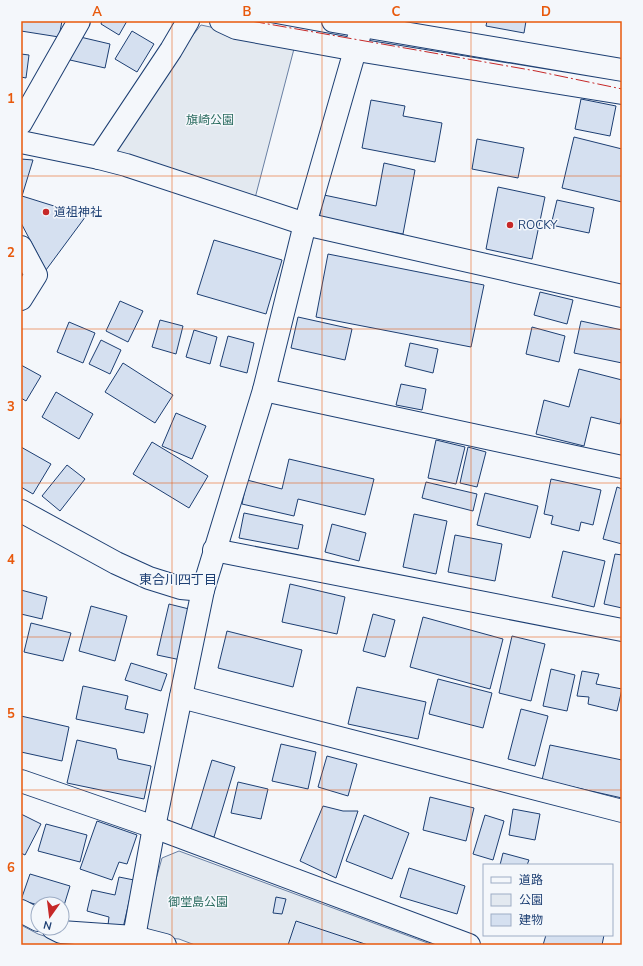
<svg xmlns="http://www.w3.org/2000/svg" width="643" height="966" font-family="'Nunito Sans','Noto Sans JP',sans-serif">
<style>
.green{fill:#e3e9f0;stroke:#687fa3}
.building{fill:#d5e0f0;stroke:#1d3f73}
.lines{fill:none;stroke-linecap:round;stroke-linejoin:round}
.minor-casing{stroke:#1d3f73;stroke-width:24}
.minor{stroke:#f4f7fb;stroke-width:22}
.power{stroke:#c62828;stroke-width:1;stroke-dasharray:14 3 2 3;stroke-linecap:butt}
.grid{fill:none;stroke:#e8590c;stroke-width:1;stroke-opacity:0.55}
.poi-dot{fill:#c62828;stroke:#f4f7fb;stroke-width:1.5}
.labels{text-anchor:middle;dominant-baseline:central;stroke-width:3;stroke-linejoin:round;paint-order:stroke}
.park-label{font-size:12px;fill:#2c6c60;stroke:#f4f7fb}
.poi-label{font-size:12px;fill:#1d3f73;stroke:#f4f7fb;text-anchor:start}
.neighbourhood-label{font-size:13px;fill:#1d3f73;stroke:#f4f7fb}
.neatline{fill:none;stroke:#e8590c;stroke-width:1.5}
.grid-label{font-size:13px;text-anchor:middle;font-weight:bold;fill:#e8590c}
</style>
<rect width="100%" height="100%" fill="#f4f7fb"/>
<g class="green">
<path d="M201,25l94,20 -41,157 -142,-49 65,-98z"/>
<path d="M179,851l254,94h-238l-16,-6 -26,-2 -9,-15 18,-64z"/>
<path d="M21,925l17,9 34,11h-51z"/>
</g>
<g class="building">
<path d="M21,21h41l-3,16 -38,-6z"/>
<path d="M102,21h25l-8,14 -18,-11z"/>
<path d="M487,21h39l-2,12 -38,-7z"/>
<path d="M132,31l22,13 -17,28 -22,-13z"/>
<path d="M76,36l34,8 -5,24 -35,-8z"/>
<path d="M21,54l8,1 -3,23 -5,-1z"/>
<path d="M581,99l35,7 -6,30 -35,-7z"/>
<path d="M371,100l34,6 -2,10 39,7 -7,39 -73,-14z"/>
<path d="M574,137l48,12v53l-60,-14z"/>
<path d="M477,139l47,9 -6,30 -46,-9z"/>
<path d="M21,159l12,1 -11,36 64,20 -40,54 -25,-47z"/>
<path d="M384,163l31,7 -12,64 -84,-16 5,-23 52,11z"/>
<path d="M498,187l47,10 -13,62 -46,-10z"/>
<path d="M557,200l37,8 -5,25 -38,-8z"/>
<path d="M214,240l68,20 -16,54 -69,-20z"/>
<path d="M328,254l156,31 -13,62 -155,-30z"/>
<path d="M540,292l33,8 -6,24 -33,-9z"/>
<path d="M120,301l23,10 -15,31 -22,-11z"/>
<path d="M298,317l54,12 -7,31 -54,-12z"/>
<path d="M160,320l23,6 -7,28 -24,-7z"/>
<path d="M581,321l41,9v33l-48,-10z"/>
<path d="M69,322l26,11 -12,30 -26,-11z"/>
<path d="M532,327l33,9 -6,26 -33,-8z"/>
<path d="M194,330l23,7 -7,27 -24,-7z"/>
<path d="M228,336l26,7 -7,30 -27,-7z"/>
<path d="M101,340l20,10 -11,24 -21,-10z"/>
<path d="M410,343l28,6 -5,24 -28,-7z"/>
<path d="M123,363l50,32 -18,28 -50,-31z"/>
<path d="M21,365l20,11 -15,25 -5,-3z"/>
<path d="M579,369l43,11v35l-2,9 -29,-7 -7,29 -48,-12 8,-34 25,7z"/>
<path d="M401,384l25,5 -4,21 -26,-5z"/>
<path d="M56,392l37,22 -14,25 -37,-22z"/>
<path d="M176,413l30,13 -14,33 -30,-13z"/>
<path d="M436,440l29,7 -9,37 -28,-6z"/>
<path d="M152,442l56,34 -19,32 -56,-34z"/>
<path d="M21,447l30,17 -18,30 -12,-7z"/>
<path d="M468,447l18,5 -9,35 -17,-4z"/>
<path d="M289,459l85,20 -9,36 -67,-16 -4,17 -52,-12 5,-24 35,9z"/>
<path d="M67,465l18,14 -25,32 -18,-15z"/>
<path d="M551,479l50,11 -8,35 -12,-3 -2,9 -28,-7 2,-8 -9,-2z"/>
<path d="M426,482l51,12 -4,17 -51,-13z"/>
<path d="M617,487l5,2v55l-19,-5z"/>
<path d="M485,493l53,13 -8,32 -53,-13z"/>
<path d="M244,513l59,12 -5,24 -59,-11z"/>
<path d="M414,514l33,7 -11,53 -33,-7z"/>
<path d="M332,524l34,9 -7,28 -34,-9z"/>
<path d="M455,535l47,9 -7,37 -47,-9z"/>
<path d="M563,551l42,10 -11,46 -42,-10z"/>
<path d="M615,554l7,1v53l-18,-4z"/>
<path d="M290,584l55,13 -8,37 -55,-12z"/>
<path d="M21,590l26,7 -5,22 -21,-5z"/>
<path d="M169,604l24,6 -12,50 -24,-5z"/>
<path d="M91,606l36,10 -12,45 -36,-10z"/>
<path d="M373,614l22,6 -10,37 -22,-6z"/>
<path d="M423,617l80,22 -13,50 -80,-22z"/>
<path d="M31,623l40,10 -8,28 -39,-9z"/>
<path d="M227,631l75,19 -9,37 -75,-19z"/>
<path d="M512,636l33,8 -14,57 -32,-8z"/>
<path d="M131,663l36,11 -6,17 -36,-11z"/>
<path d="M551,669l24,6 -8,36 -24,-5z"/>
<path d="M582,671l17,3 -3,10 26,5 -5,22 -29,-7 1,-7 -12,-1z"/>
<path d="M438,679l54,14 -9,35 -54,-14z"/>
<path d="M83,686l45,10 -3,13 23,5 -4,19 -68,-14z"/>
<path d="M357,687l69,15 -8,37 -70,-15z"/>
<path d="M521,709l27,7 -13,50 -27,-7z"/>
<path d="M21,716l48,11 -7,34 -41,-9z"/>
<path d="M77,740l39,9 2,10 33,7 -7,33 -77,-16z"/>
<path d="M281,744l35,8 -8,37 -36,-8z"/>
<path d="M550,745l72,15v38l-80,-18z"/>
<path d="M327,756l30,8 -9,32 -30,-9z"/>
<path d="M212,760l23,7 -21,70 -23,-7z"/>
<path d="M238,782l30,7 -7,30 -30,-6z"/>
<path d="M430,797l44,11 -8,33 -43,-11z"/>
<path d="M323,806l20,5h15l-22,67 -36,-17z"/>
<path d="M513,809l27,5 -5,26 -26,-5z"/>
<path d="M21,814l20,10 -16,31 -4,-2z"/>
<path d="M364,815l45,18 -17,46 -46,-18z"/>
<path d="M485,815l19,6 -11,39 -20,-6z"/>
<path d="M97,821l40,14 -10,29 -8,-2 -7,18 -32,-11z"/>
<path d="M46,824l41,11 -7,27 -42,-11z"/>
<path d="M503,853l26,7 -2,5h-27z"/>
<path d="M409,868l56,18 -8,28 -57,-17z"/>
<path d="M30,874l40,12 -8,26v-8h-24v1l-17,-5z"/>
<path d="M119,877l15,3 -11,48 -15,-3 1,-8 -22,-6 5,-21 23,5z"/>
<path d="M276,897l10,2 -4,15 -9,-1z"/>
<path d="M296,921l72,24h-80z"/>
<path d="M546,935h58l-2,10h-59z"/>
</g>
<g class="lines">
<defs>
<g id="minor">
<path d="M221,21l15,7 121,22 265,43"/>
<path d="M333,21l289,49"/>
<path d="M21,123l58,-102"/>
<path d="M21,142l78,16 27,7 179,59 317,72"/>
<path d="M99,158l72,-108 17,-29"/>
<path d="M21,247l15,28 -15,24"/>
<path d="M264,390l358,77"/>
<path d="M21,511l95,52 33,15 32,10 22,2"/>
<path d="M214,550l408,80"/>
<path d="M181,697l441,114"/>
<path d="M21,781l133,46 315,118"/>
<path d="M21,911l17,9"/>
<path d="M53,928l8,4 73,5 31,8"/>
<path d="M134,937l20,-110 49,-237 61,-200 41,-166 57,-198"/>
</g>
</defs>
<use href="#minor" class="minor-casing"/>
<use href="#minor" class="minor"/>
<path class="power" d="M251,21l285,50 86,18"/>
</g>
<path class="grid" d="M172,21v924M322,21v924M471,21v924M21,176h601M21,329h601M21,483h601M21,637h601M21,790h601"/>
<g class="poi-dot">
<circle cx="46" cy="212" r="4"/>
<circle cx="510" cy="225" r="4"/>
</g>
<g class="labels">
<g class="park-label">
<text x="210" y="120">旗崎公園</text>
<text x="198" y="902">御堂島公園</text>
</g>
<g class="poi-label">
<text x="54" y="212">道祖神社</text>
<text x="518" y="225">ROCKY</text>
</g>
<g class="neighbourhood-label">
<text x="178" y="580">東合川四丁目</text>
</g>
</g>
<rect width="643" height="966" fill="none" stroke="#f4f7fb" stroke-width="44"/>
<rect x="483" y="864" width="130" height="72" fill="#f4f7fb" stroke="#9eadc5"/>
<rect x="491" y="877" width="20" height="6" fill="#f4f7fb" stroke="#9eadc5"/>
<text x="519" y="884" font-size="12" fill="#1d3f73">道路</text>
<rect x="491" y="894" width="20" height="12" fill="#e3e9f0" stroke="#9eadc5"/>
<text x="519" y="904" font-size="12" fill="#1d3f73">公園</text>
<rect x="491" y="914" width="20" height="12" fill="#d5e0f0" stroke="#9eadc5"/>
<text x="519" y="924" font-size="12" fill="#1d3f73">建物</text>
<g transform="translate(50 916) rotate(194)"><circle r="19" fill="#f4f7fb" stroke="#9eadc5"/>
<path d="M0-3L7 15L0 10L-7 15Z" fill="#c62828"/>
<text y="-6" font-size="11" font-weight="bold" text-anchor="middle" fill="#1d3f73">N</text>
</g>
<rect x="22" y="22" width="599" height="922" class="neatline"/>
<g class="grid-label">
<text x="97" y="16">A</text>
<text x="247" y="16">B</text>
<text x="396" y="16">C</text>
<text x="546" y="16">D</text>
<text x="11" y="103">1</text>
<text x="11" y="257">2</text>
<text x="11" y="411">3</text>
<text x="11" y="564">4</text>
<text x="11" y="718">5</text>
<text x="11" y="872">6</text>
</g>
</svg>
